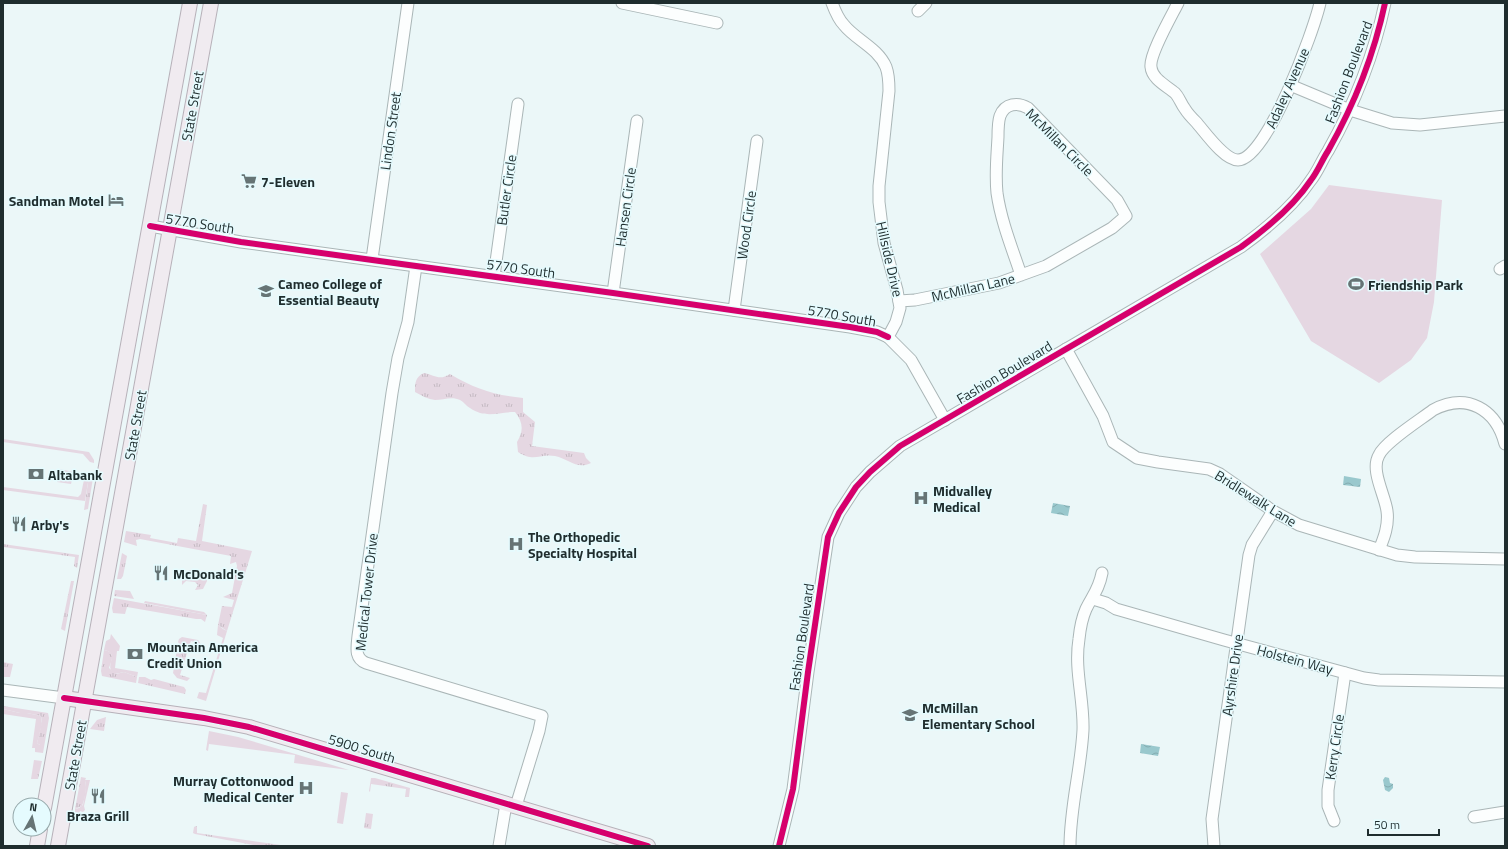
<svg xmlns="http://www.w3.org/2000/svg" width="1508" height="849" font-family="'Titillium Web',sans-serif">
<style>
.grass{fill:url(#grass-tufts)}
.garden{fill:#e5d7e2}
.water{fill:url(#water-waves)}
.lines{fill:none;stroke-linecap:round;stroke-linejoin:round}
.minor-casing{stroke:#aab6b7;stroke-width:13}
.major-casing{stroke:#b7b1b9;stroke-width:16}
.minor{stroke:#fcfefe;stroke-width:11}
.major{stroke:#f0ebf0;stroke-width:14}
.cycleway-casing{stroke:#e5fbfe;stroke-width:8}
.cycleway{stroke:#d6006c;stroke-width:6}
.labels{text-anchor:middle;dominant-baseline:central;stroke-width:3;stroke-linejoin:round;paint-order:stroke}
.street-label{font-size:14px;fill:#1f2d2e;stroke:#e5fbfe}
.poi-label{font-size:14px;font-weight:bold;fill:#1f2d2e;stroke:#e5fbfe;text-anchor:start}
</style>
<defs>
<pattern id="grass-tufts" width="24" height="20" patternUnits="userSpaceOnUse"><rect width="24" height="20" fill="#e5d7e2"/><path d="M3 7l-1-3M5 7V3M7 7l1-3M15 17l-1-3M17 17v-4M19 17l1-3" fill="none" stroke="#c4b9c2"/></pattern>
<pattern id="water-waves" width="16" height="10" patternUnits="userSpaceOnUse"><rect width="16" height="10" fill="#99c8cd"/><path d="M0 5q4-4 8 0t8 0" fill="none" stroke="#83acb0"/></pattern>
</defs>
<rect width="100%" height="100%" fill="#ebf7f8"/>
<g class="grass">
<path d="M424,373c11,2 15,8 26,1 25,15 44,21 73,24v14l12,10 -3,24 52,7 2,5 5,5c-14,7 -22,-4 -36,-7 -16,-3 -20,7 -37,-4l-1,-10c7,-11 6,-20 -2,-30 -17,0 -29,7 -45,-4 -4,-2 -6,-6 -10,-8 -8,-4 -17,0 -25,0 -7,-1 -13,-4 -20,-8 0,-9 0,-15 9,-19z"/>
<path d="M59,469l15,3 -3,12 -14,-2z"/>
<path d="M89,476l4,2 -5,31 -4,1z"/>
<path d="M203,504l4,1 -5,36 50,10 -25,80 -9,-6 4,-19 10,1 2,-7 -11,-3 9,-4 5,-27 -1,-4 -6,2 1,-8 -91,-17 -4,1 1,6 -13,-4 2,-11 25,4 -1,3 27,5 1,-5 18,3z"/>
<path d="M3,544l76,11 -2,13 -3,-2 1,-9 -72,-10z"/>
<path d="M122,553l5,3 -4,20 -2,3h-4z"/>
<path d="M189,570c9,1 16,1 18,11l-4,8 -8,1 3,-5 -3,-3 -9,-1 -4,4v-8l6,-2z"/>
<path d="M71,581h3l-9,50 -4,-2z"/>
<path d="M115,590l15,1 4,8 -20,-3z"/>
<path d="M114,598l93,17 -2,7 -4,-3h-5l-69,-12 -2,7 -12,-1 -1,-5z"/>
<path d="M182,637l16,3 3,4 -10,-3 -2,5 -9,-1 -2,-3 1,-3z"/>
<path d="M180,647l6,1 2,2 -8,25 10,3 -3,3 -10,-3 -4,-5 4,-24z"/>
<path d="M104,650c12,2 8,10 5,18l7,6 8,-2 13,5 -1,6 -34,-7 -1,-5z"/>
<path d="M3,662l10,2 -3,13h-7z"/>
<path d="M139,677h6l6,3 3,-1 30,8 2,3 -1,4 -47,-11z"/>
<path d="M3,706l45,7 1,5 -6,35 -8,-1v-4h3l2,-3 -3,-2 5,-21 -1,-6 -14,-3h-7l-17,-4z"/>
<path d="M106,717l-2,14 -14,-2 7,-9z"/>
<path d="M34,760l8,1 -4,18h-7z"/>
<path d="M81,777l5,1c-2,4 0,5 0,9 0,6 -2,14 -4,19l-7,3z"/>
<path d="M371,778h4l35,10 -1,9h-4l1,-8 -35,-5 -1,8 -1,-1z"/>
<path d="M366,813l7,1 -2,15 -7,-1z"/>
<path d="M197,826v7l91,13h-29l-64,-12 -2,-1 1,-6z"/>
</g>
<g class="garden">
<path d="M1329,185l113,15 -8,102 -7,36 -16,22 -32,23 -68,-42 -51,-87 51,-45z"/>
<path d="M3,439l86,13 5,8v3l-4,-1 -7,-8 -80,-12z"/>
<path d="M86,473l6,1 -1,2h-2l-4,25 -82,-11v-3l75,10 3,-3 4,-19z"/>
<path d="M145,601l59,11 3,3 -63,-12z"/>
<path d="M218,625l5,4 4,2 -21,70 -9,-3 2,-6 7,1 17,-55 -6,-3z"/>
<path d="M111,634l9,12 -1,5h-2l-2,17 23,4 -1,5 -13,-5 -9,2c-13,-8 7,-20 -11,-24l2,-9 4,-2z"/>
<path d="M3,709l17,4h7l14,3 1,8 -5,19 4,3v2h-9l4,-29 -33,-5z"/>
<path d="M209,731l29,6 111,33 -55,-7 1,-8 -86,-11 -1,7 -2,-1z"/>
<path d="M85,780h5l-6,26 1,4 -2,2 -3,-1 -1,2 -4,-1v-3l4,-1 4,-3 3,-17z"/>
<path d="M341,792l7,1 -5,31 -6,-1z"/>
</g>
<g class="water">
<path d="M1344,476l17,3 -1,8 -17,-2z"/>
<path d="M1053,503l17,3 -2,10 -17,-3z"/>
<path d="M1141,744l19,3 -2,9 -18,-3z"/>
<path d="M1385,777l4,1 1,5 3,1v4l-4,4 -4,-2 -2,-10z"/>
</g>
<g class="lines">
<defs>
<g id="minor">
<path d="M622,3l95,20"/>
<path d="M832,3c3,8 6,16 12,22 12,15 34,23 42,42 3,8 3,16 3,24l-10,95v16l5,41 13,47 3,18 -4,14 -8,15 23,23 34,60"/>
<path d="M1178,3c-6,12 -29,52 -27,64 1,12 16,19 24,26 4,4 6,11 10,16 3,5 7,9 11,13 9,10 28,38 42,38 29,0 76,-130 82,-157"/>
<path d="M918,11l8,-8"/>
<path d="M1290,85l60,25 42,13 28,2 85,-9"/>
<path d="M150,226l91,16 372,51 237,34 27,5 11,5"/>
<path d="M372,259l36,-256"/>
<path d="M416,266l-8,56 -10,36 -6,35 -34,243c-1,11 -4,22 8,27l176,53 -3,15 -23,75"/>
<path d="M1500,269l5,-3"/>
<path d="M494,276l24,-172"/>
<path d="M613,293l24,-172"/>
<path d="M899,301l16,-1 84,-17 22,-8 25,-9 66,-38 14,-12 -9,-16 -89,-92c-10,-6 -23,-5 -28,8 -2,6 -2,14 -2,21 -1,19 -3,37 -1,56 4,28 15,55 24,82"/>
<path d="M734,310l23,-169"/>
<path d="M1066,349l37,67 10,26 24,16 21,4 51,7 11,5 53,37 26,14 98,30 18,2 90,2"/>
<path d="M1379,550c5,-12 10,-25 8,-39 -2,-16 -17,-41 -8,-56 6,-13 41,-35 54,-45 34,-18 63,-1 72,34"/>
<path d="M1093,599l13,4 10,6 108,31 140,38 15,2 126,2"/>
<path d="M3,690l61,8"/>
<path d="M1474,817l31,-5"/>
<path d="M1334,821l-6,-15v-16l17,-117"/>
<path d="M499,846l7,-42"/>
<path d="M779,846l14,-57 15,-117 20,-135 11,-24 17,-26 14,-15 30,-26 341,-199c25,-18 52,-40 70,-67 7,-9 11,-20 17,-29 26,-46 46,-96 57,-148"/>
<path d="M1070,846c0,-39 11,-77 13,-116 1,-31 -9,-60 -4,-91 1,-10 3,-21 7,-30 7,-14 13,-20 16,-36"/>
<path d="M1214,846l-2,-27 37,-264 3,-10 21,-34"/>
</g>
<g id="major">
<path d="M64,698l140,20 45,9 399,119"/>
<path d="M44,808l146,-805"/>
<path d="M37,846l3,-17"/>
<path d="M58,846l153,-843"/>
</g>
</defs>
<use href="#minor" class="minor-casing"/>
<use href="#major" class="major-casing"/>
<use href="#minor" class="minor"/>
<use href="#major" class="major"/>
<defs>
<g id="cycleway">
<path d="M150,226l91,16 372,51 237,34 27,5 11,5"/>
<path d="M64,698l140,20 45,9 399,119"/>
<path d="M779,846l14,-57 15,-117 20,-135 11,-24 17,-26 14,-15 30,-26 341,-199c25,-18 52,-40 70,-67 7,-9 11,-20 17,-29 26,-46 46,-96 57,-148"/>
</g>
</defs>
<use href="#cycleway" class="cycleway-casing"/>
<use href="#cycleway" class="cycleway"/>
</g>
<defs>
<symbol id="supermarket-bare" viewBox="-9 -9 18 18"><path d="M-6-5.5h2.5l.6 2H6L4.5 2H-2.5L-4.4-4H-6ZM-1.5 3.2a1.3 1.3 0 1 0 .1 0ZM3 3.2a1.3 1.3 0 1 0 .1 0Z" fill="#667475" stroke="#e5fbfe" stroke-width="2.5" paint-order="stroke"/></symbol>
<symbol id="hotel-bare" viewBox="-9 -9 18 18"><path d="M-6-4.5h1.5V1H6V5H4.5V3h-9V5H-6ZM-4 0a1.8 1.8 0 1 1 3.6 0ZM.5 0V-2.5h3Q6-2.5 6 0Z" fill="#667475" stroke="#e5fbfe" stroke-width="2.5" paint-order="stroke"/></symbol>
<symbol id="stadium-bare" viewBox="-9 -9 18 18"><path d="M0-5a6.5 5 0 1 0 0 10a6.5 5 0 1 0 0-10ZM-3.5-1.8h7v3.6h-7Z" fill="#667475" stroke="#e5fbfe" stroke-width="2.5" paint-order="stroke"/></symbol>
<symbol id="university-bare" viewBox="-9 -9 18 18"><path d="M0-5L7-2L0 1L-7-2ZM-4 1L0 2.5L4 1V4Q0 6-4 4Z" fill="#667475" stroke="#e5fbfe" stroke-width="2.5" paint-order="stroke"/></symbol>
<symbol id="bank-bare" viewBox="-9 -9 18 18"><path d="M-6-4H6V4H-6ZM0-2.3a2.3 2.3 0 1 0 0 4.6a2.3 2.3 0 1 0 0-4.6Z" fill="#667475" stroke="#e5fbfe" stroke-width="2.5" paint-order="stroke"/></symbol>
<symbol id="hospital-bare" viewBox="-9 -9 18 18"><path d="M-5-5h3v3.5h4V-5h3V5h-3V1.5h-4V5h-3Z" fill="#667475" stroke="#e5fbfe" stroke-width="2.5" paint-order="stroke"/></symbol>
<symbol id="restaurant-bare" viewBox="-9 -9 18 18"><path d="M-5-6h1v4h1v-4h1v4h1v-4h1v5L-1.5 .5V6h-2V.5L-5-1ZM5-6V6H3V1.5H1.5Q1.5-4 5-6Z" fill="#667475" stroke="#e5fbfe" stroke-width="2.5" paint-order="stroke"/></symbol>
<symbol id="school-bare" viewBox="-9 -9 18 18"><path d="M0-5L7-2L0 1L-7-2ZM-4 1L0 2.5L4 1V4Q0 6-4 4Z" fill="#667475" stroke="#e5fbfe" stroke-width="2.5" paint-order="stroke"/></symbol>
</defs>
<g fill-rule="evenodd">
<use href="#supermarket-bare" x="238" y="170" width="22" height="22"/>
<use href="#hotel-bare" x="105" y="189" width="22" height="22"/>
<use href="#stadium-bare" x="1345" y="273" width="22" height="22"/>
<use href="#university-bare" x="255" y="280" width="22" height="22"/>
<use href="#bank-bare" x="25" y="463" width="22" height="22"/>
<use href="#hospital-bare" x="910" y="487" width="22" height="22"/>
<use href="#restaurant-bare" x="8" y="513" width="22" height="22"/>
<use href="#hospital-bare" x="505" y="533" width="22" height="22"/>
<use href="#restaurant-bare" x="150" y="562" width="22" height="22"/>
<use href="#bank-bare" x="124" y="643" width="22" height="22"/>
<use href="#school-bare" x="899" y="704" width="22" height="22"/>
<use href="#hospital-bare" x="295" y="777" width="22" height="22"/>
<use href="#restaurant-bare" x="87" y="785" width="22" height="22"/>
</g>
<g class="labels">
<g class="street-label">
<text transform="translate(1348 72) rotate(-69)">Fashion Boulevard</text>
<text transform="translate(1287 88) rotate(-66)">Adaley Avenue</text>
<text transform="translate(192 106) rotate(-80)">State Street</text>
<text transform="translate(390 131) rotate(-82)">Lindon Street</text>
<text transform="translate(1060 142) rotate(45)">McMillan Circle</text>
<text transform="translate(506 190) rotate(-82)">Butler Circle</text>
<text transform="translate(625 207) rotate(-82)">Hansen Circle</text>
<text transform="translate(200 223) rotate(9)">5770 South</text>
<text transform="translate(746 225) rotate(-82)">Wood Circle</text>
<text transform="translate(890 259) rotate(77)">Hillside Drive</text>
<text transform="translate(521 268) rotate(8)">5770 South</text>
<text transform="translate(973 287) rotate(-13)">McMillan Lane</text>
<text transform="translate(842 315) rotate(10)">5770 South</text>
<text transform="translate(1004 372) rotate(-31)">Fashion Boulevard</text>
<text transform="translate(135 425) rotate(-80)">State Street</text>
<text transform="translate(1256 498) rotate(32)">Bridlewalk Lane</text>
<text transform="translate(366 592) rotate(-84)">Medical Tower Drive</text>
<text transform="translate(801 637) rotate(-82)">Fashion Boulevard</text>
<text transform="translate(1295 659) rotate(15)">Holstein Way</text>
<text transform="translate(1232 675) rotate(-82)">Ayrshire Drive</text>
<text transform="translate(1334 747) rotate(-82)">Kerry Circle</text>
<text transform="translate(362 748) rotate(17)">5900 South</text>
<text transform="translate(75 755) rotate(-80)">State Street</text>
</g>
<g class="poi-label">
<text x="261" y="181">7-Eleven</text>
<text x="104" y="200" text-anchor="end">Sandman Motel</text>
<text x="278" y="283">Cameo College of<tspan x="278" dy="16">Essential Beauty</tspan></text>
<text x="1368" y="284">Friendship Park</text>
<text x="48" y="474">Altabank</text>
<text x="933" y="490">Midvalley<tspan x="933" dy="16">Medical</tspan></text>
<text x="31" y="524">Arby's</text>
<text x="528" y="536">The Orthopedic<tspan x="528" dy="16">Specialty Hospital</tspan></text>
<text x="173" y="573">McDonald's</text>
<text x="147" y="646">Mountain America<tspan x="147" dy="16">Credit Union</tspan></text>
<text x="922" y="707">McMillan<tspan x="922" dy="16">Elementary School</tspan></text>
<text x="294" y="780" text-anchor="end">Murray Cottonwood<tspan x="294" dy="16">Medical Center</tspan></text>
<text x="98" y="815" text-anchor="middle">Braza Grill</text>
</g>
</g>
<rect width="1508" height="849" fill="none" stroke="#1f2d2e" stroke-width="8"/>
<g transform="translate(32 817) rotate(8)"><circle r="19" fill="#e5fbfe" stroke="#96a9ab"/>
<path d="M0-3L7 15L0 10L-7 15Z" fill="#667475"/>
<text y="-6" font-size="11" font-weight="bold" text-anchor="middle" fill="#1f2d2e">N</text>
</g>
<path d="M1368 829v6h71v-6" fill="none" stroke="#1f2d2e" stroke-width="2"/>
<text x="1374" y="829" font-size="12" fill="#1f2d2e" stroke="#e5fbfe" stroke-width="3" paint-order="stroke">50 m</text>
</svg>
